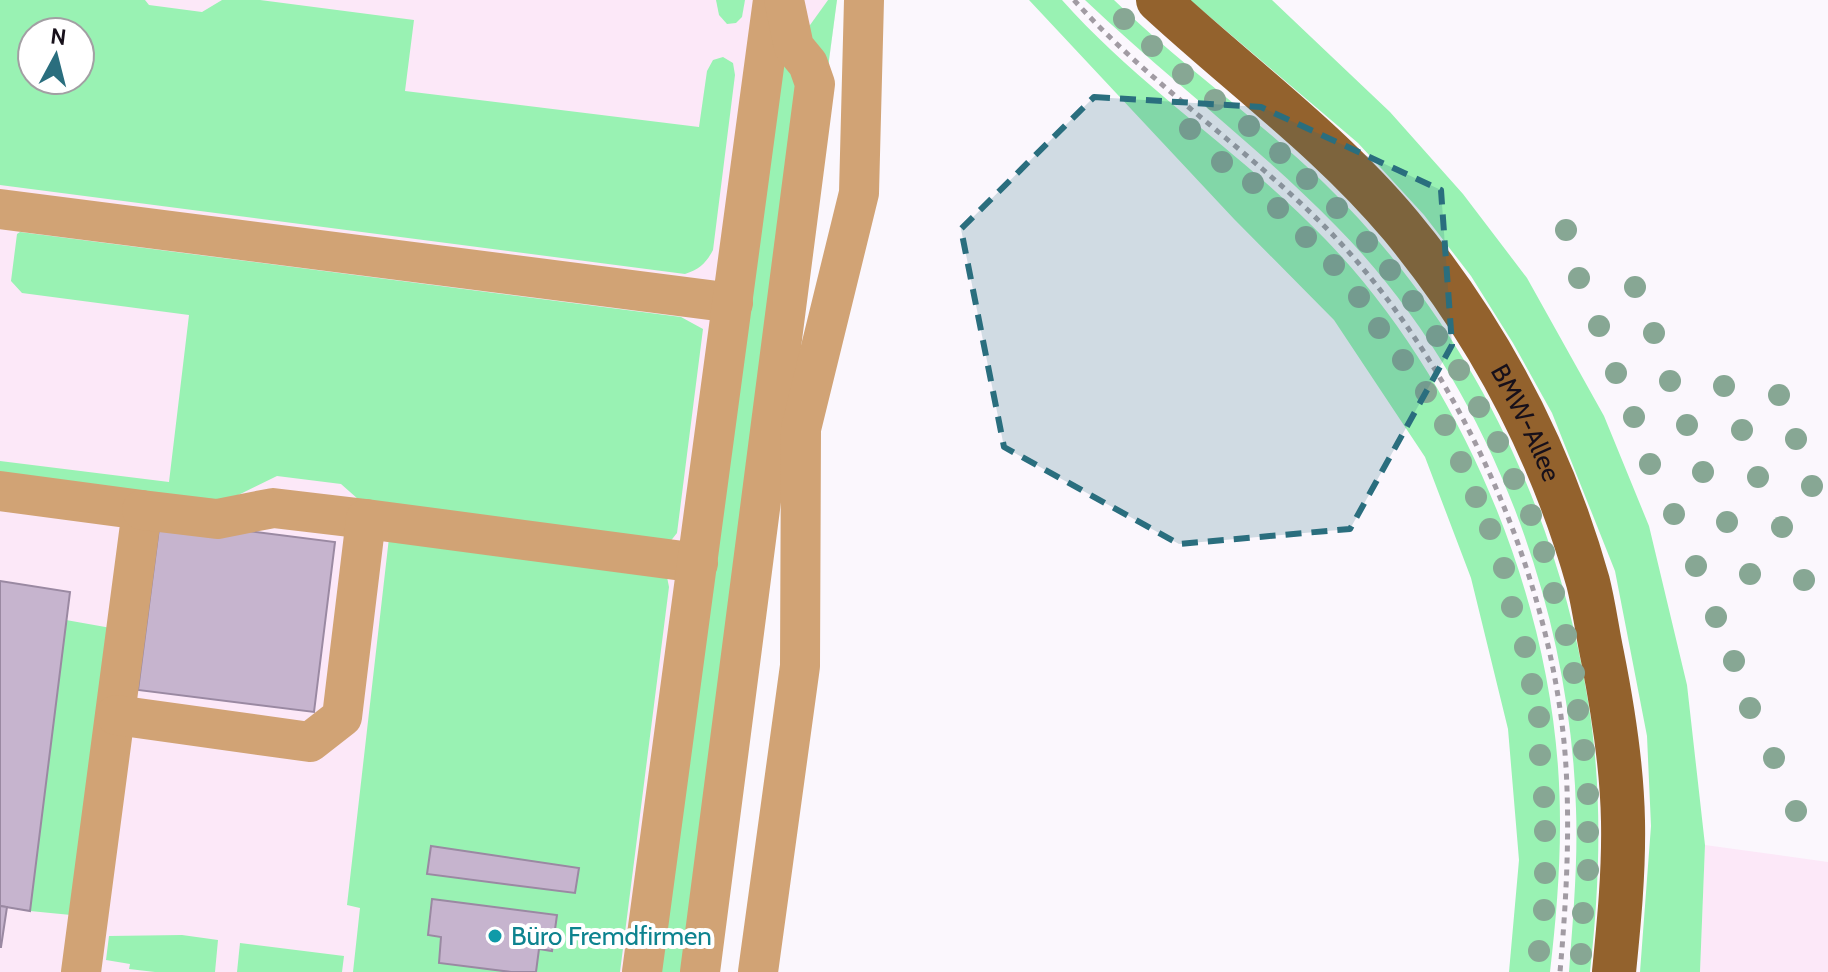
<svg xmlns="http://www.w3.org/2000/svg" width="1828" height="972" font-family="Cabin,sans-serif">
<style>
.industrial{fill:#fce8f8;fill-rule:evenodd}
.green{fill:#99f2b3;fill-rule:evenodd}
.building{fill:#c6b4ce;stroke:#9a89a2;stroke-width:2}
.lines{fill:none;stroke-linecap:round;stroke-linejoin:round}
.path{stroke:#a19ba3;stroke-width:5;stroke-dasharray:6 6;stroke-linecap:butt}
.minor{stroke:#d1a375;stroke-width:40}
.major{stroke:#93622d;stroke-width:44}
.tree{fill:#87a794}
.marked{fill:#2a6e7e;fill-opacity:0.2;stroke:#2a6e7e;stroke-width:6;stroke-dasharray:16 10;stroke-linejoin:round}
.culture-dot{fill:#0f9aa8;stroke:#fff;stroke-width:3}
.labels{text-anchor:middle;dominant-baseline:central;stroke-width:8;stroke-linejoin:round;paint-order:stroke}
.street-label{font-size:26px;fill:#17101a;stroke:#fff}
.culture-label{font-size:26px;fill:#0d838f;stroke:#fff;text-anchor:start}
</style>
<rect width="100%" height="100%" fill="#fbf7fd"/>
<g class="industrial">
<path d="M0,0h837l-129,972h-708zM32,32h48v48h-48z"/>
<path d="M1705,845l123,17v110h-128z"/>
</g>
<g class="green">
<path d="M0,0h145l4,5 53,7 20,-12h38l154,20 -9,71 294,36 8,-56 6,-11 10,-3 10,6 2,12 -22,175c-7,13 -13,19 -28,24l-685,-89zM32,32h48v48h-48z"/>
<path d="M716,0h29l-3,17 -6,6 -9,1 -8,-9z"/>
<path d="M828,0h9l-129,972h-48l117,-901z"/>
<path d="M1029,0h33c79,89 182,154 264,240 130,134 219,341 232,527 5,69 0,137 -8,205h-41l10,-112 -11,-131 -37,-151 -46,-121 -91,-137 -100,-101z"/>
<path d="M1085,0h29c67,65 143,118 210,183 142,138 233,323 264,518 15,90 12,181 2,271h-21c4,-54 9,-109 7,-163 -6,-209 -92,-433 -239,-582 -79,-81 -170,-149 -252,-227z"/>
<path d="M1190,0h82l118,112 73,82 64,84 77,138 45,110 38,159 18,160 -5,127h-60l11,-146 -4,-90 -32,-165 -63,-158 -39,-70 -42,-67 -47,-61 -66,-72z"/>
<path d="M20,232l661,85 22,12 -26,204 -8,10 -302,-36 -26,-23 -64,-8 -59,29 -218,-30v-14l169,21 20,-167 -167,-22 -11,-12 6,-47z"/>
<path d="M390,529l276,43 3,15 -49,385h-267l7,-64 -13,-3z"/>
<path d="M66,620l45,8 -40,287 -41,-4z"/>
<path d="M182,935l36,5 -3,32h-60l-26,-3 1,-5 -24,-4 3,-24z"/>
<path d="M240,943l104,13 -2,16h-105z"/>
</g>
<g class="building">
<path d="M160,520l175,22 -21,170 -176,-22z"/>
<path d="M0,581l70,11 -40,319 -30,-5z"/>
<path d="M431,846l148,22 -4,25 -148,-19z"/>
<path d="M432,899l125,16 -5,36 -13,-2 -3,23h-25l-72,-9 2,-26 -13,-2z"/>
<path d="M0,906l7,1 -6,40h-1z"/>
</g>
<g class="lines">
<path class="path" d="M1074,0c78,87 178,151 259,235 128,134 222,347 233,532 4,69 0,137 -6,205"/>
<g class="minor">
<path d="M0,209l733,94"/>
<path d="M0,491l142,19 -61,462"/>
<path d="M142,510l75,9 56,-11 93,11"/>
<path d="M116,715l194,27 32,-25 24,-198 332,44"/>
<path d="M642,972l131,-972"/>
<path d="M700,972l115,-888 -7,-20 -14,-17 -10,-47"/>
<path d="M758,972l42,-306 1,-237 58,-236 5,-193"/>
</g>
<path class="major" id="s1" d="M1158,0c81,75 172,141 243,226 87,105 150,225 187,356 6,24 9,48 14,72 11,55 20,111 21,167 1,51 -4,101 -9,151"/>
</g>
<g class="tree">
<circle cx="1124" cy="19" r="11"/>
<circle cx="1152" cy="46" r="11"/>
<circle cx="1183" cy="74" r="11"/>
<circle cx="1215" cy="100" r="11"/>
<circle cx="1249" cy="126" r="11"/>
<circle cx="1190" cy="129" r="11"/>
<circle cx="1280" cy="153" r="11"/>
<circle cx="1222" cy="162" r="11"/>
<circle cx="1307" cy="179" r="11"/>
<circle cx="1253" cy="183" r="11"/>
<circle cx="1278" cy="208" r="11"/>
<circle cx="1337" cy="208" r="11"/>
<circle cx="1566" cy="230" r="11"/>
<circle cx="1306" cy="237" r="11"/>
<circle cx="1367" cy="242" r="11"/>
<circle cx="1334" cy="265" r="11"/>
<circle cx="1390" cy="270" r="11"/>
<circle cx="1579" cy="278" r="11"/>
<circle cx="1635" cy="287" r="11"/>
<circle cx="1359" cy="297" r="11"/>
<circle cx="1413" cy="301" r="11"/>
<circle cx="1599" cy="326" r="11"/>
<circle cx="1379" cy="328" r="11"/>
<circle cx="1654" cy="333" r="11"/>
<circle cx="1437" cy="336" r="11"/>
<circle cx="1403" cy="360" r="11"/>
<circle cx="1459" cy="370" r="11"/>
<circle cx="1616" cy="373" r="11"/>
<circle cx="1670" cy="381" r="11"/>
<circle cx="1724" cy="386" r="11"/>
<circle cx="1426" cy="392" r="11"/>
<circle cx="1779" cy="395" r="11"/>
<circle cx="1479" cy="407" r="11"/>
<circle cx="1634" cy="417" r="11"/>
<circle cx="1445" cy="425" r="11"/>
<circle cx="1687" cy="425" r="11"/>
<circle cx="1742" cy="430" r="11"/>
<circle cx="1796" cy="439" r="11"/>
<circle cx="1498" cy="442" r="11"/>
<circle cx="1461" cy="462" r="11"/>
<circle cx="1650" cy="464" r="11"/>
<circle cx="1703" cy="472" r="11"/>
<circle cx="1758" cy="477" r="11"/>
<circle cx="1514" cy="479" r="11"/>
<circle cx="1812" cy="486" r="11"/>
<circle cx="1476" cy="497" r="11"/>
<circle cx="1674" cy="514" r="11"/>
<circle cx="1531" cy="515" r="11"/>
<circle cx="1727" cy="522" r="11"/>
<circle cx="1782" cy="527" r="11"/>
<circle cx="1490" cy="529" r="11"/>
<circle cx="1544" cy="552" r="11"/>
<circle cx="1696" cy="566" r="11"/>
<circle cx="1504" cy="568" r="11"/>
<circle cx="1750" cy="574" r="11"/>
<circle cx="1804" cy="580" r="11"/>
<circle cx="1554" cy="593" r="11"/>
<circle cx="1512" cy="607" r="11"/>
<circle cx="1716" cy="617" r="11"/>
<circle cx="1566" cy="635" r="11"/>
<circle cx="1525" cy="647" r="11"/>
<circle cx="1734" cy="661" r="11"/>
<circle cx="1574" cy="673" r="11"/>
<circle cx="1532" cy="684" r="11"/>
<circle cx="1750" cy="708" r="11"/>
<circle cx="1578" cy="710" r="11"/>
<circle cx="1539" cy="717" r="11"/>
<circle cx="1584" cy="750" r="11"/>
<circle cx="1540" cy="755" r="11"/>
<circle cx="1774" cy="758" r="11"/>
<circle cx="1588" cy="794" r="11"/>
<circle cx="1544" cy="797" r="11"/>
<circle cx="1796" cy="811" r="11"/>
<circle cx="1545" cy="831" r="11"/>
<circle cx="1588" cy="832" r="11"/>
<circle cx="1588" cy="870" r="11"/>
<circle cx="1545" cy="873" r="11"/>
<circle cx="1544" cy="910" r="11"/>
<circle cx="1583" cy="913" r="11"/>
<circle cx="1539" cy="951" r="11"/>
<circle cx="1581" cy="954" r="11"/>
</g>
<path class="marked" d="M1094,97l167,10 180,83 11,155 -102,184 -171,15 -175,-97 -43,-218z"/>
<circle class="culture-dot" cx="495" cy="936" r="8"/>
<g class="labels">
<g class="street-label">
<text stroke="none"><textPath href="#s1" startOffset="566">BMW-Allee</textPath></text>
</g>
<g class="culture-label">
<text x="511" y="936">Büro Fremdfirmen</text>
</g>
</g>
<g transform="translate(56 56) rotate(7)"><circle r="38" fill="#ffffff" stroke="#a29fa3" stroke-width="2"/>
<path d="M0-6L14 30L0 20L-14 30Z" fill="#2a6e7e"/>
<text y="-12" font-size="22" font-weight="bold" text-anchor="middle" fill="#17101a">N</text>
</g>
</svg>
